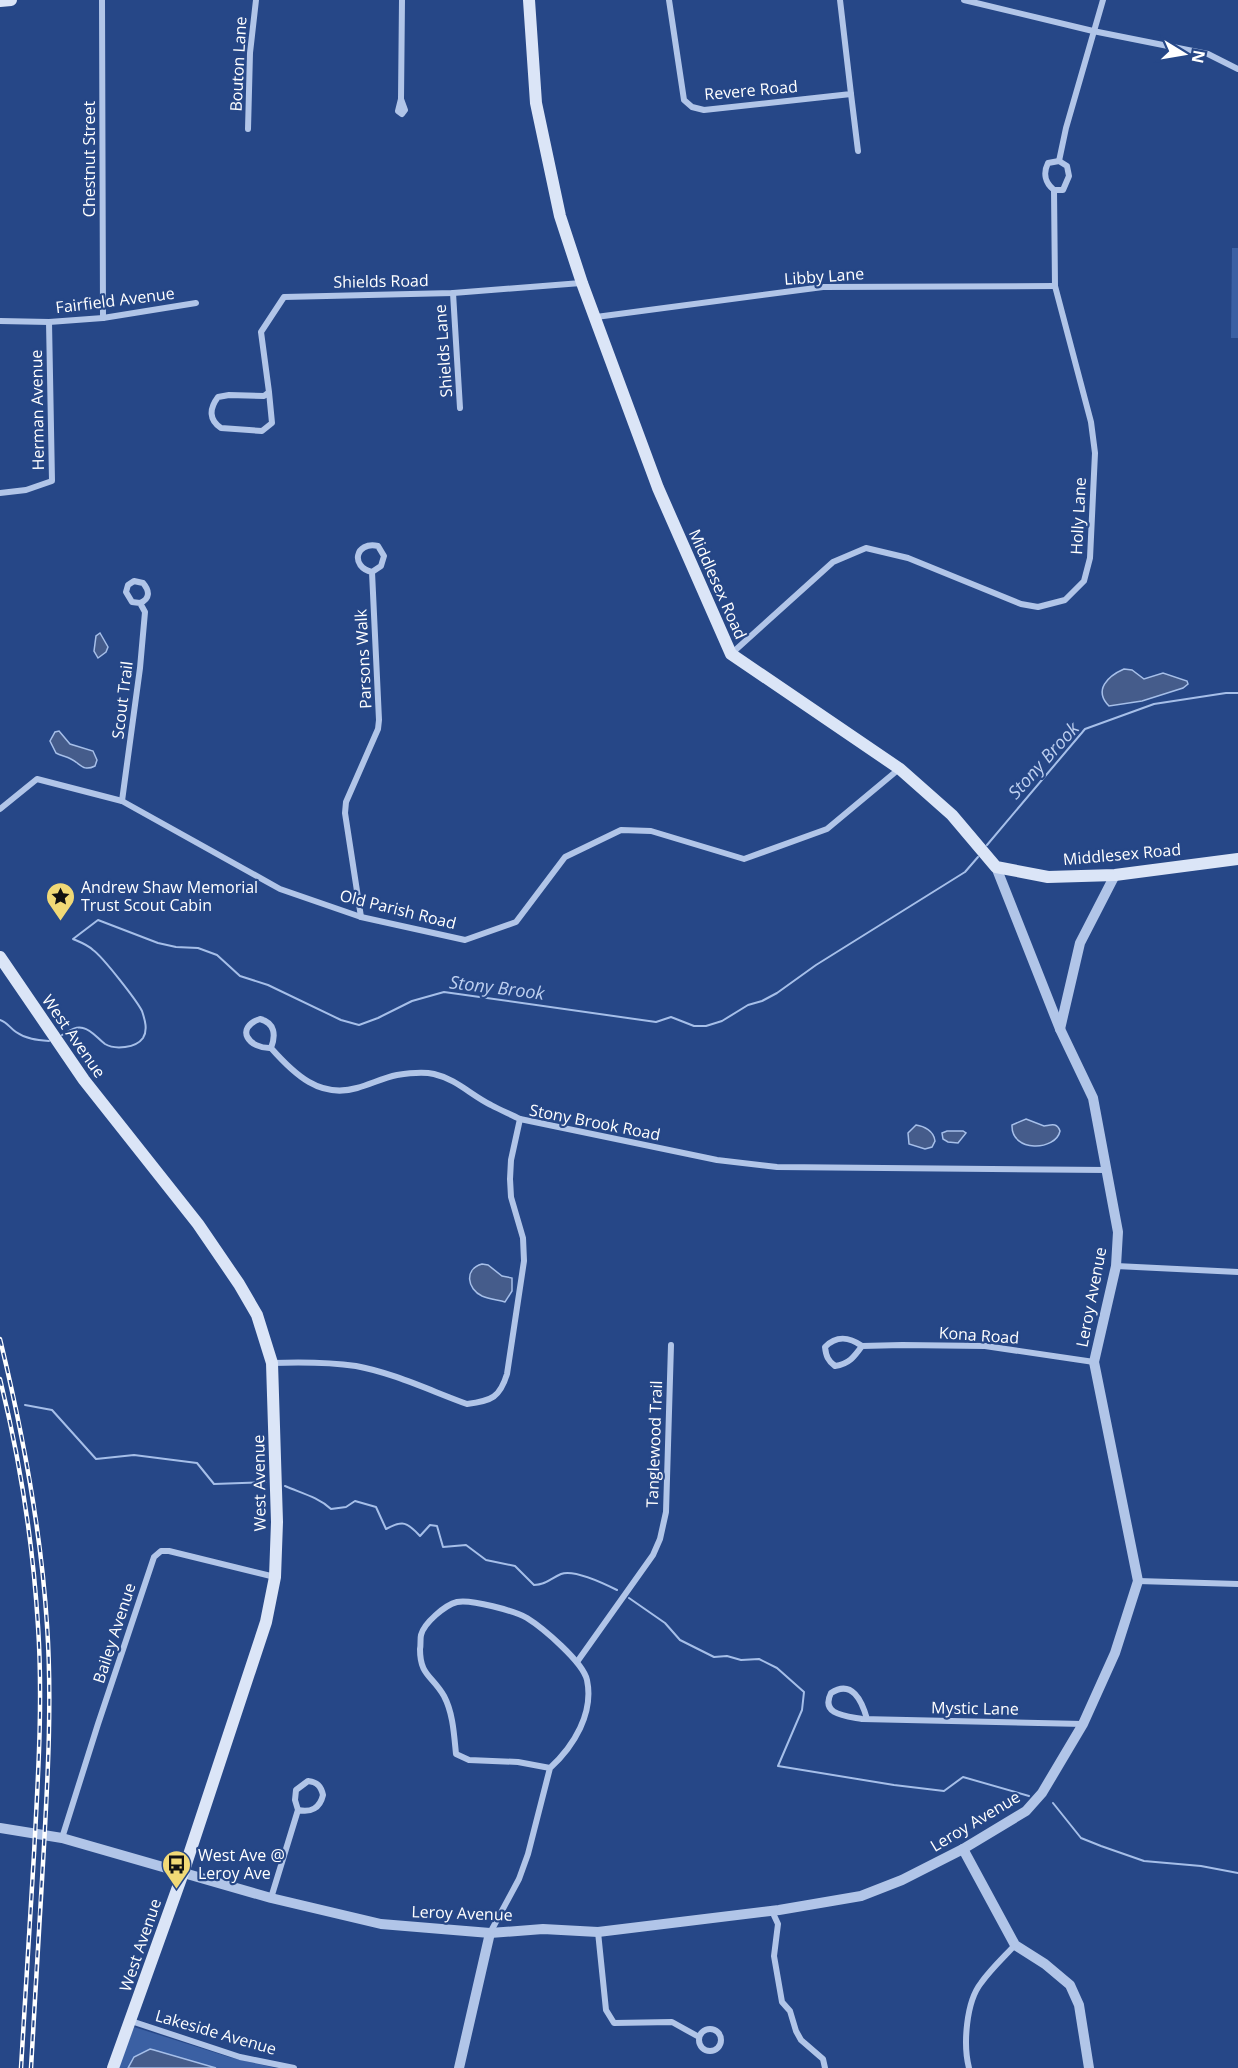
<svg xmlns="http://www.w3.org/2000/svg" width="1238" height="2068" font-family="'Open Sans',sans-serif">
<style>
.green{fill:#3b60a3}
.water{fill:#455c8b;stroke:#a6bfe9;stroke-width:1.5}
.lines{fill:none;stroke-linecap:round;stroke-linejoin:round}
.stream{stroke:#a6bfe9;stroke-width:2}
.minor{stroke:#b1c5e8;stroke-width:6}
.tertiary{stroke:#b1c5e8;stroke-width:10}
.secondary{stroke:#dbe5f7;stroke-width:12}
.rail-casing{stroke:#fff;stroke-width:4.5}
.rail{stroke:#264787;stroke-width:2;stroke-dasharray:7;stroke-linecap:butt}
.labels{text-anchor:middle;dominant-baseline:central;stroke-width:4.5;stroke-linejoin:round;paint-order:stroke}
.street-label{font-size:16px;fill:#fff;stroke:#264787}
.poi-label{font-size:16px;fill:#fff;stroke:#264787;text-anchor:start}
.water-label{font-size:18px;font-style:italic;fill:#bdcff0;stroke:#264787}
</style>
<rect width="100%" height="100%" fill="#264787"/>
<g class="green">
<path d="M1232,248h6v90h-7z"/>
<path d="M134,2027l95,30 46,11h-157z"/>
</g>
<g class="water">
<path d="M100,633l8,14 -2,5 -8,6 -4,-7 2,-15z"/>
<path d="M1124,669l8,1 12,9 19,-6 24,8 1,3 -5,4 -41,13 -33,5c-16,-16 -1,-30 15,-37z"/>
<path d="M59,731l11,13 23,7 4,9 -2,6c-12,6 -14,-2 -24,-7 -5,-3 -10,-3 -15,-6l-6,-12 5,-9z"/>
<path d="M1026,1119l18,7c7,-1 13,-4 16,5 -4,20 -49,22 -48,-6z"/>
<path d="M916,1125c8,1 18,6 19,16l-3,6 -7,2 -16,-5 -1,-11z"/>
<path d="M947,1131h16l3,2 -8,10 -10,-1 -5,-3 -1,-6z"/>
<path d="M482,1264l6,1 14,11 10,2v13l-7,11c-7,-2 -16,-3 -23,-6 -15,-7 -18,-27 0,-32z"/>
<path d="M150,2049l4,1 62,18h-88l6,-11z"/>
</g>
<g class="lines">
<g class="stream">
<path d="M987,845l98,-116 69,-25 72,-11h12"/>
<path d="M0,1020c7,2 10,8 16,12 10,7 21,8 33,9"/>
<path d="M62,1035c7,-4 13,-9 21,-7 9,2 15,11 22,16 10,6 31,4 38,-6 5,-8 2,-18 -1,-27 -5,-10 -39,-54 -49,-61 -5,-5 -13,-8 -20,-11l25,-19 60,23 18,4 22,1 19,7 23,21 28,9 73,35 18,5 19,-7 34,-17 32,-9 212,30 15,-5 23,9h12l16,-5 26,-16 14,-4 15,-8 39,-28 149,-93 13,-15"/>
<path d="M25,1405l27,5 44,49 38,-4 63,8 17,21 52,-2"/>
<path d="M285,1486c16,7 33,11 46,23l15,-2 9,-6 21,6 10,22c17,-9 21,-7 34,7l10,-11 7,1 6,21 23,-2 20,15 29,6 19,19c12,0 17,-7 27,-11 13,-5 44,10 56,16"/>
<path d="M629,1598l36,25 15,17 34,17 13,-1 14,4 18,-1 18,9 27,24 -2,18 -24,56 116,19 50,6 19,-14 66,19"/>
<path d="M1053,1803l28,35 20,8 43,15 57,5 37,7"/>
</g>
<g class="minor">
<path d="M102,0l1,318"/>
<path d="M669,0l15,100 8,7 12,3 147,-16 -11,-94"/>
<path d="M964,0l129,31 115,23 30,15"/>
<path d="M851,94l7,57"/>
<path d="M401,99l4,11 -3,4 -4,-3 3,-12 1,-99"/>
<path d="M248,129l2,-76 6,-53"/>
<path d="M1059,161l7,-33 37,-128"/>
<path d="M453,293l7,115"/>
<path d="M596,317l227,-30 232,-1"/>
<path d="M0,321l49,1 54,-4 93,-15"/>
<path d="M269,392l3,31 -10,8 -41,-3c-12,-8 -12,-19 -3,-31l11,-2 35,1 5,-4 -8,-60 23,-35 169,-4 128,-10"/>
<path d="M0,493l26,-3 26,-9 -3,-159"/>
<path d="M731,654l102,-92 33,-14 42,10 113,46 17,3 27,-7 19,-19 6,-23 5,-105 -4,-31 -36,-136 -1,-96c-9,-7 -11,-17 -6,-27l11,-2 8,5 2,10 -6,14h-9"/>
<path d="M122,801l18,-133 5,-56 -5,-9 -8,-1 -6,-10 2,-7 6,-4 9,2c7,8 7,16 -3,20"/>
<path d="M0,809l37,-30 85,22 158,88 81,28 104,23 51,-18 49,-65 56,-27 30,1 93,28 83,-30 72,-60"/>
<path d="M361,917l-16,-104 1,-11 32,-73 1,-9 -7,-148c-22,-5 -17,-31 6,-26l6,10 -3,10 -9,6"/>
<path d="M271,1048c5,-13 4,-25 -11,-29 -26,9 -11,30 11,29 23,26 49,51 86,40 14,-4 26,-10 40,-13 12,-2 25,-4 37,-1 22,5 37,21 57,31 9,5 19,9 29,14l197,41 60,7 329,3"/>
<path d="M1116,1266l122,6"/>
<path d="M862,1346c-13,-9 -25,-11 -37,1 1,9 3,14 10,19 14,-2 19,-9 27,-20l40,-1 83,1 109,16"/>
<path d="M272,1363c28,-1 56,-1 84,3 38,7 75,25 111,38 25,-3 33,-7 40,-30l17,-113 -1,-23 -12,-41 -1,-18 1,-19 9,-41"/>
<path d="M1138,1581l100,3"/>
<path d="M577,1662l76,-107 7,-16 6,-27 5,-167"/>
<path d="M867,1719c-5,-18 -15,-40 -36,-26 -11,22 15,23 31,26l221,5"/>
<path d="M62,1838l36,-114 56,-167 7,-6h8l106,26"/>
<path d="M271,1898l27,-88 -3,-10 1,-10 12,-9c9,1 13,5 15,14 -3,13 -12,18 -25,15"/>
<path d="M772,1911l6,13 -4,32 8,46 8,9 6,20 5,9 22,19 2,9"/>
<path d="M598,1932l8,78 8,13 58,-1 27,15"/>
<path d="M490,1933l29,-54 9,-25 22,-86c24,-22 44,-55 37,-88 -4,-18 -44,-52 -60,-62 -12,-7 -56,-19 -70,-16 -12,3 -33,21 -36,33 -1,4 0,10 -1,14 0,27 12,26 24,47 9,17 10,38 12,58l13,6 49,2 32,6"/>
<path d="M131,2021l109,36 54,11"/>
<circle cx="710" cy="2040" r="11"/>
<path d="M969,2068c-6,-23 -3,-66 12,-85 10,-14 23,-26 34,-38"/>
</g>
<g class="tertiary">
<path d="M1060,1029l20,-86 35,-68"/>
<path d="M0,1828l62,10 209,60 110,26 109,9 53,-4 55,3 181,-22 82,-14 41,-16 61,-31 63,-38 16,-18 41,-69 32,-71 23,-72 -44,-219 22,-96 2,-34 -25,-134 -33,-69 -64,-162"/>
<path d="M963,1849l52,96 30,19 25,21 9,20 10,63"/>
<path d="M459,2068l31,-135"/>
</g>
<g class="secondary">
<path d="M529,0l7,103 24,113 22,67 76,205 73,166 169,115 52,46 44,52 52,10 67,-2 123,-16"/>
<path d="M0,1l11,-1"/>
<path d="M0,957l84,123 114,144 41,60 18,31 15,48 5,159 -2,55 -9,45 -83,251 -70,195"/>
</g>
<defs>
<g id="rail">
<path d="M0,1339c23,95 41,189 47,286 5,73 1,148 -3,221 -5,74 -9,148 -13,222"/>
<path d="M0,1379c20,81 33,164 38,247 5,76 0,152 -4,228 -4,71 -9,143 -13,214"/>
</g>
</defs>
<use href="#rail" class="rail-casing"/>
<use href="#rail" class="rail"/>
</g>
<defs>
<symbol id="sight-pin" viewBox="-11 -11 22 30"><path d="M0 17L-7.5 6A9.5 9.5 0 1 1 7.5 6Z" fill="#f1d976" stroke="#264787"/><path d="M0-6L1.8-2.2L6-1.7L2.9 1.2L3.7 5.4L0 3.3L-3.7 5.4L-2.9 1.2L-6-1.7L-1.8-2.2Z" fill="#111"/></symbol>
<symbol id="bus-pin" viewBox="-11 -11 22 30"><path d="M0 17L-7.5 6A9.5 9.5 0 1 1 7.5 6Z" fill="#f1d976" stroke="#264787"/><path d="M-5-6H5V4H4V6H2V4H-2V6H-4V4H-5ZM-3.5-4V0h7V-4ZM-3.5 1.2v1.5H-2V1.2ZM2 1.2v1.5H3.5V1.2Z" fill="#111"/></symbol>
</defs>
<g fill-rule="evenodd">
<use href="#sight-pin" x="44" y="880" width="33" height="45"/>
<use href="#bus-pin" x="160" y="1848" width="33" height="45"/>
</g>
<g class="labels">
<g class="street-label">
<text transform="translate(238 64) rotate(-87)">Bouton Lane</text>
<text transform="translate(751 90) rotate(-5)">Revere Road</text>
<text transform="translate(89 159) rotate(-90)">Chestnut Street</text>
<text transform="translate(824 276) rotate(-4)">Libby Lane</text>
<text transform="translate(381 281) rotate(-1)">Shields Road</text>
<text transform="translate(115 300) rotate(-7)">Fairfield Avenue</text>
<text transform="translate(443 351) rotate(-94)">Shields Lane</text>
<text transform="translate(37 410) rotate(-91)">Herman Avenue</text>
<text transform="translate(1078 516) rotate(-87)">Holly Lane</text>
<text transform="translate(718 584) rotate(66)">Middlesex Road</text>
<text transform="translate(363 659) rotate(-93)">Parsons Walk</text>
<text transform="translate(122 700) rotate(-83)">Scout Trail</text>
<text transform="translate(1122 854) rotate(-5)">Middlesex Road</text>
<text transform="translate(398 909) rotate(14)">Old Parish Road</text>
<text transform="translate(74 1036) rotate(55)">West Avenue</text>
<text transform="translate(595 1122) rotate(11)">Stony Brook Road</text>
<text transform="translate(1091 1297) rotate(-79)">Leroy Avenue</text>
<text transform="translate(979 1335) rotate(4)">Kona Road</text>
<text transform="translate(654 1444) rotate(-88)">Tanglewood Trail</text>
<text transform="translate(259 1483) rotate(-91)">West Avenue</text>
<text transform="translate(114 1633) rotate(-72)">Bailey Avenue</text>
<text transform="translate(975 1708) rotate(1)">Mystic Lane</text>
<text transform="translate(975 1821) rotate(-31)">Leroy Avenue</text>
<text transform="translate(462 1913) rotate(2)">Leroy Avenue</text>
<text transform="translate(140 1945) rotate(-71)">West Avenue</text>
<text transform="translate(216 2032) rotate(16)">Lakeside Avenue</text>
</g>
<g class="poi-label">
<text x="81" y="887">Andrew Shaw Memorial<tspan x="81" dy="18">Trust Scout Cabin</tspan></text>
<text x="198" y="1855">West Ave @<tspan x="198" dy="18">Leroy Ave</tspan></text>
</g>
<g class="water-label">
<text transform="translate(1043 760) rotate(-48)">Stony Brook</text>
<text transform="translate(497 987) rotate(7)">Stony Brook</text>
</g>
</g>
<g transform="translate(1184 54) rotate(101)" stroke="#264787" stroke-width="4.5" paint-order="stroke">
<path d="M0-4.5L10 22L0 15L-10 22Z" fill="#ffffff"/>
<text y="-9" font-size="16" font-weight="bold" text-anchor="middle" fill="#ffffff">N</text>
</g>
</svg>
